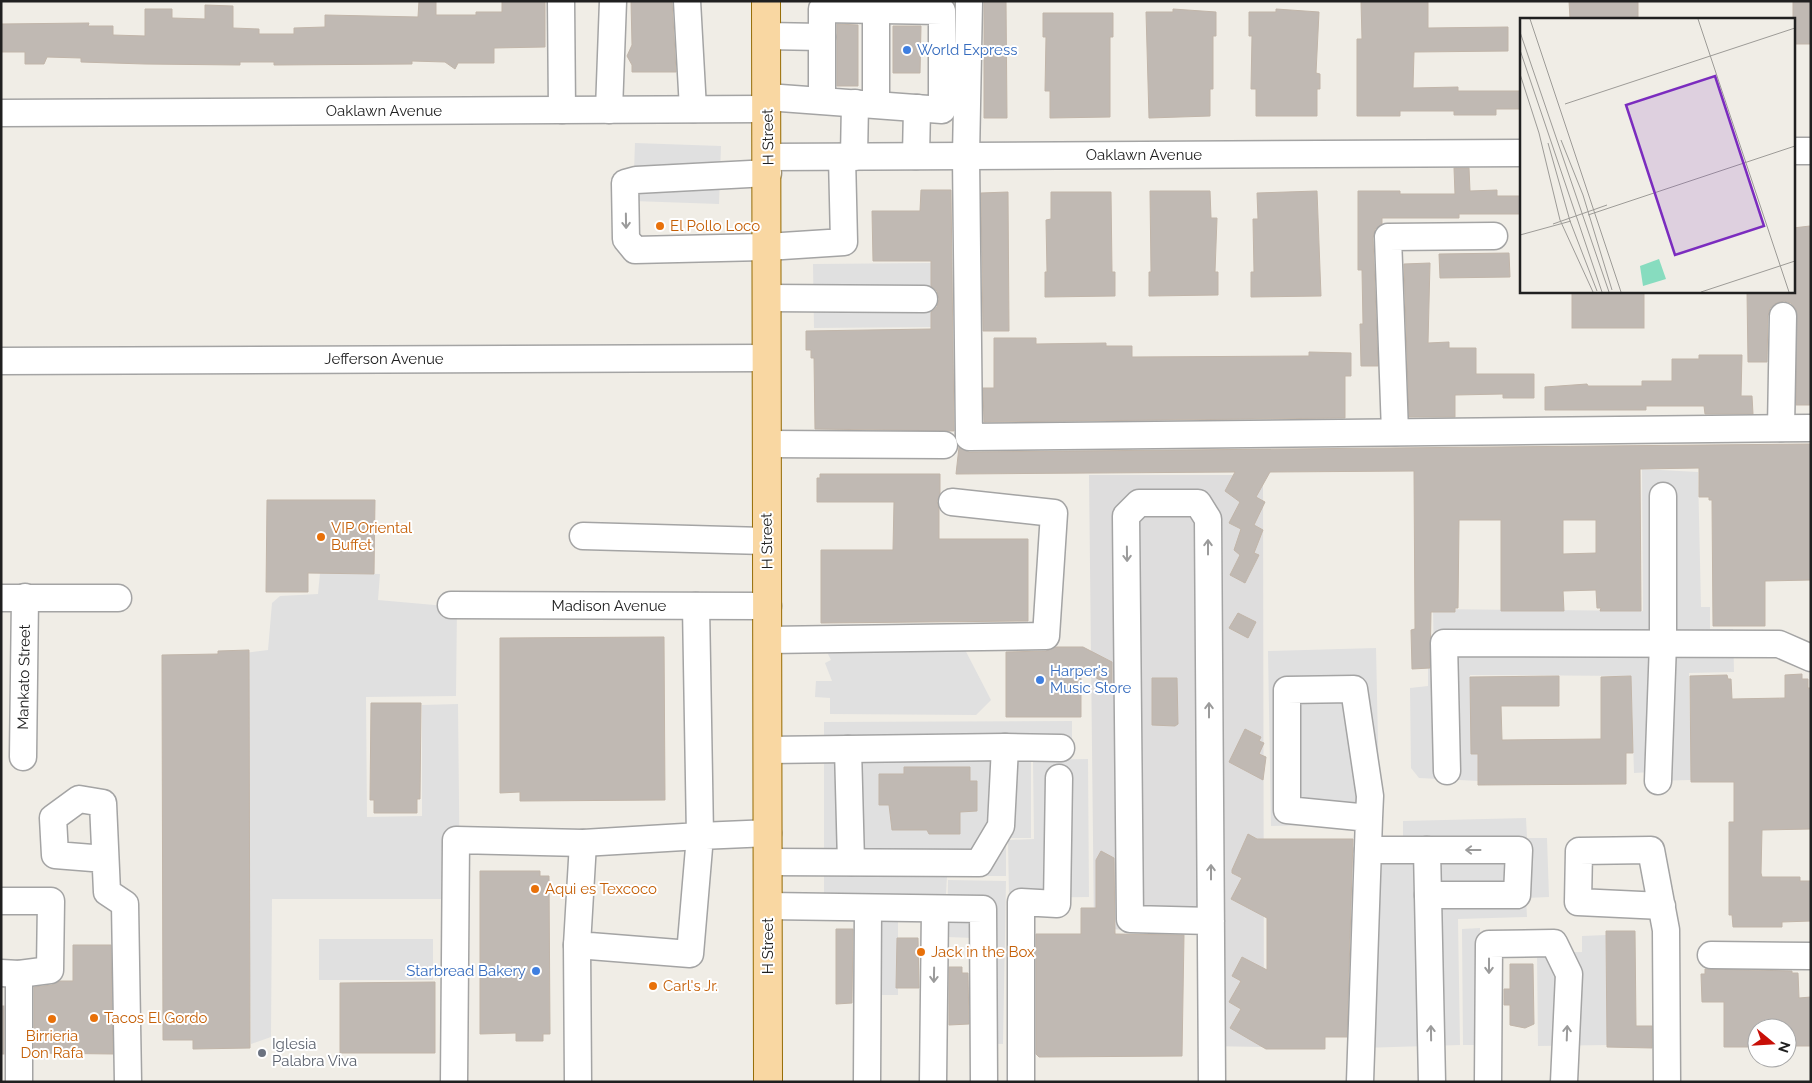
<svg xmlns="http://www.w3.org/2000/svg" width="1812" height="1083" font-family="Raleway,sans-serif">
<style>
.residential{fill:#dedddd}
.parking{fill:#e0e0e0;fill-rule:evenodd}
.building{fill:#c0b9b3;stroke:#c1b5a9;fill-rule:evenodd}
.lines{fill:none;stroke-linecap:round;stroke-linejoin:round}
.minor-casing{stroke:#a4a4a4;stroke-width:29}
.major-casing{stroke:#966c05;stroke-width:30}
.minor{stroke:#fff;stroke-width:26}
.major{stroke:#f9d7a2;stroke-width:28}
.oneway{stroke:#9b9b9b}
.shop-dot{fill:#3f7fe0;stroke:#fff;stroke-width:2}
.food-dot{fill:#e8710a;stroke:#fff;stroke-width:2}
.worship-dot{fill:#6b7280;stroke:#fff;stroke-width:2}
.labels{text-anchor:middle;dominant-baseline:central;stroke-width:4;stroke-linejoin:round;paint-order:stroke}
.shop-label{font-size:15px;fill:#366cbe;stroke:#fff;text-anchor:start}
.street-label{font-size:15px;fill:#202020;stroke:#fff}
.food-label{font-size:15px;fill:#c56008;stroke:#fff;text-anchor:start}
.worship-label{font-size:15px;fill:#5b616d;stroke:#fff;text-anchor:start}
.inset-road{fill:none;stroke:#9d9b97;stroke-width:1}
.view{fill:#7b2cbf;fill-opacity:0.15;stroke:#7b2cbf;stroke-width:2.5}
.inset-edge{fill:none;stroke:#202020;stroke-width:2.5}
</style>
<rect width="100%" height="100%" fill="#f0ede6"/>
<path class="residential" d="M1089,475h174l1,572 -57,-1 -4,-115 -109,-2z"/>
<g class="parking">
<path d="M635,143l86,3 -2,58 -86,-3z"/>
<path d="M932,263l1,64 -119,1 -1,-64z"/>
<path d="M1642,469l56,3 3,135h9v22h23l1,43 -45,1 2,107 -39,1 -1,-9 -17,1 -3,-97 -161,-1 2,76 7,2v28l-60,-3 -8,-10 -1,-80 18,-2v-18h6l-1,-59 210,2z"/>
<path d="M320,573l60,1 -2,26 79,7 -1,89 -90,1 1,120 55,-1v-111l36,-1 2,195h-188l-1,138 -20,7 -6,-391 23,-3 4,-47 8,-7 38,-2z"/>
<path d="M960,640l31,60 -15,15 -146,-1v-16l-15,-1 1,-16h16l-7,-18 6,-3 -9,-18z"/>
<path d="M1376,648l4,189h23v-16l123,-3 1,20h20l2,59 -23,1 1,19 -69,2 2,126 -99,3 -5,-224 -85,2 -3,-175z"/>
<path d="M1072,721v37h-41v80h-25v38h-59l-1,18h-122v-172zM904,767h66v14h7v29l-17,2 -1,22h-30l-2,-5 -35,1 -3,-25h-10v-31h25z"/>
<path d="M1088,759l1,138 -80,1 -1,-58 26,-1 -1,-79z"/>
<path d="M948,880l58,1 -3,163 -31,-1 2,-105 -27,-1z"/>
<path d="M875,915h23v80h-22z"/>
<path d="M1480,928l1,117h-18l-1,-116z"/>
<path d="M1606,935l1,110 -69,1 -1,-93 45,-1v-16z"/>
<rect x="319" y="939" width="114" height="41"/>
</g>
<g class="building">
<path d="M419,1h17v14h40v-3h26v-11h43v46l-51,1v15h-36l-3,6 -10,-7 -33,-1v3l-138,1v-3h-34v3l-95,-1 -64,-2v-4l-34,-1 -3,7h-19v-12h-24v-28l88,-1 -1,3h25v9l32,1v-27h27v9l33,1v-14l28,1v22l26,1v5h35v-6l31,-1v-12l93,2z"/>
<path d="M631,1h41l4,71h-44v-7l-5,-9 5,-11z"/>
<path d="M984,1h22l1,117h-23z"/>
<path d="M1361,1h67v27l80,-1v24l-94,1 -1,36 45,-1v4h63v18h-25v6h-42v-4h-54v5h-43v-77h5z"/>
<path d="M1569,1h69v18h-65l-3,-1z"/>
<rect x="1793" y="1" width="18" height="43"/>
<path d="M1173,9l43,3v24h-3v53h-3v27l-61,2 -3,-106h27z"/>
<path d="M1276,9l43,3 -3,61 4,1v15h-3v27h-61v-27h-5l1,-53h-3v-24h27z"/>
<path d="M1043,13h70v24h-3v80l-60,1v-27h-5l1,-54h-3z"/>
<path d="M837,24l21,1v61h-21z"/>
<path d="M893,26h28l-1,47h-27z"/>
<path d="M1454,168h15l1,23 27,-1v6h24v18h-62v4h-77v6l-7,5 -2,9 5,128h-17l-1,-42h3l-1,-54h-4v-79h42v3h55z"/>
<path d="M921,190h30l3,241 -139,-2 -1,-71h-3v-8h-5v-19l125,-2v-17l6,-5 2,-8 -2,-8 -6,-5v-25h-58l-1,-50h48z"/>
<path d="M1150,191h60l1,27h6l-2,54h3v23l-69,1v-24h2z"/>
<path d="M1317,191l4,105 -70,1v-25h3l-1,-53h5l-1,-26z"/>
<path d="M1008,192l1,139h-26l-2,-138z"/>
<path d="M1051,192h60l1,80h3v24l-70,1v-25h2l-1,-52 5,-1z"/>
<path d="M1810,226l1,179h-15v-96l-5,-6 -7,-2 -8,2 -6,5 -2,8 -1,46h-19l-1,-71h46v-63z"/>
<path d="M1509,253l1,24 -70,1 -1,-24z"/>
<path d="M1430,263l-2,80 21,-1v6h27v26h58v24h-31v-4l-48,1v22h-46l-5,-153z"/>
<rect x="1572" y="291" width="72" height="37"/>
<path d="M994,338h42v6l70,-1v3h26v11l177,-1v-4l42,1v23h-6v42l-361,4 -1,-34h11z"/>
<path d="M1699,355h43l-1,41h11l1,18h-48l-1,-8h-58v4h-101v-23l42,-3 1,2h54v-5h30v-22h27z"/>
<path d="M1811,444v136l-46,1v45h-52l-1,-126h-3v-3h-10v-29l-59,1 1,142h-41l1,-3h-4l-1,-18 -33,1 1,20h-63v-91h-42l-1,88h-3v4h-24l-1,56 -18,1 -1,-39 4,-1 -1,-158 -144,1 -14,25 9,5 -11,23 9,5 -9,23 5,2 -14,28 -15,-8 10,-20 -6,-5 7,-21 -12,-6 11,-21 -15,-11 10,-19 -279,2 3,-27 10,5zM1563,520h33v33l-33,1z"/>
<path d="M820,474h120v20l-3,7 2,9v29h89v82l-207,2v-73h72l1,-48h-77v-24h3z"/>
<path d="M267,500h108l-1,74 -66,-1v19h-42z"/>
<path d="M1238,613l18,9 -8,16 -19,-10z"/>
<path d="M664,637l1,163 -145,1v-9l-20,1v-155z"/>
<path d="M1055,647h28l29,15v24l-31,-16v47h-75v-65l40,-1z"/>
<path d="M249,650l1,398 -57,1v-9h-30l-1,-385 56,-1v-3z"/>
<path d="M1802,674v5h6v9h3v141l-49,1 -1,43 1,4h38v4h11v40l-29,1v5h-49l-1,-12h-3v-93h5v-40h-43l-1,-106 37,-1 1,4h3l1,20 53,-1v-23z"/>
<path d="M1559,676v30h-58l1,34 99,-1v-62l30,-1 2,77h-7v31l-148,1v-31h-7l-1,-77z"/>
<path d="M1152,678h25l1,46 -3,2 -23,-1z"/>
<path d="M371,703h50l-1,96h-3v14h-43v-13h-4z"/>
<path d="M1245,729l16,8 -2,4 5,2 -5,11 7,3 -3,23 -34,-18z"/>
<path d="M904,767h66v14h7v30l-17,1v22h-31l-2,-4h-35l-3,-25h-10v-31h25z"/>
<path d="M1248,834l9,5h96l-6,198h-22v12h-59l-36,-21 11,-19 -12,-7 12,-21 -9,-5 10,-19 25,13v-52l-36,-19 11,-21 -10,-5v-3z"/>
<path d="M1101,851l13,7 1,76 69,1 -2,121 -143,1 -3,-3v-120h45v-26h15v-48z"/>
<path d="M480,871h60v5h9l1,158h-7v7h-27v-8l-36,1z"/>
<path d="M836,929h17l-1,74 -16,1z"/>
<path d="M1606,931h29l1,95h16v22l-45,-1z"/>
<path d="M897,938h21l1,50h-23z"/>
<path d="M73,945h38l2,109 -79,-1v-66l18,-2 8,-4h13z"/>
<path d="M1510,964h23l1,60 -9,4 -15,-3v-20h-6v-16h6z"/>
<path d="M949,967h13v6h6l1,51 -20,1z"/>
<path d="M1705,969l87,2v2h6l1,25 12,-1v49h-24v-18h-30v19h-33v-45h-22l-1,-28h4z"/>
<path d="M435,982v71h-95v-70z"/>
<rect x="1" y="1006" width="3" height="48"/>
</g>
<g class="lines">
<defs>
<g id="minor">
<path d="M561,1l1,109"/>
<path d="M687,1l6,108"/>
<path d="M969,1l-3,155 3,281 842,-9"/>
<path d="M766,36l56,1"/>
<path d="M767,97l175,13v-99l-120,-2v91"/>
<path d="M876,104v-94"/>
<path d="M609,110l4,-109"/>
<path d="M1,113l766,-4"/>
<path d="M1793,151h18"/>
<path d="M916,156l1,-48"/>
<path d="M768,157l753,-4"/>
<path d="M854,157l1,-54"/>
<path d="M768,173l-132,7 -11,3 1,56 9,11 132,-3 77,-5 -2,-85"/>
<path d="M767,298l157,1"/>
<path d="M1,361l765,-3"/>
<path d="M1781,428l2,-112"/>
<path d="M1395,432l-7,-195 106,-1"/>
<path d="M767,444l177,1"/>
<path d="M583,536l184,5"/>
<path d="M1,598h117"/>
<path d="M451,605l317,1"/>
<path d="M768,640l278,-4 8,-123 -102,-11"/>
<path d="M848,749l3,113"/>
<path d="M768,750l237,-3"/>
<path d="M23,757l2,-160"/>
<path d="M1447,771l-3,-128 335,1 32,14"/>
<path d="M1658,781l5,-138v-147"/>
<path d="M583,843l-6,102 113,9 10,-118 68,-3"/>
<path d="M1368,850h151l-2,45h-89"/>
<path d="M1427,850l5,232"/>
<path d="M105,859l-50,-4 -2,-37 26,-19 24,4 4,89 18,12 3,178"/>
<path d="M768,862l211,1 22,-37 4,-79 56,1"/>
<path d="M1,901h50l-1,69 -31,4 -18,-1"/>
<path d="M768,906l215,3 1,173"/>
<path d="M1662,906l-84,-4 1,-51 72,-1 15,80 1,152"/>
<path d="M1211,921l-81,-2 -4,-403 13,-13h59l10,16 4,563"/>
<path d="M577,945l1,137"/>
<path d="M1711,955l100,1"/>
<path d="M19,1082v-108"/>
<path d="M454,1082l2,-242 127,3 117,-7 -4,-230"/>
<path d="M867,1082l1,-174"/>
<path d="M933,1082l2,-173"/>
<path d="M1021,1082v-180l36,2 2,-126"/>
<path d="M1360,1082l9,-264 1,-22 -16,-107 -67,1v120l82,8"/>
<path d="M1488,1082l1,-138 65,-1 15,31 -5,108"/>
</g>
<path id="major" d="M766,1l2,1081"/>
</defs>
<use href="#minor" class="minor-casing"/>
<use href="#major" class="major-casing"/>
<use href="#minor" class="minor"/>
<use href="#major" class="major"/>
</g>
<defs><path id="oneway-shaft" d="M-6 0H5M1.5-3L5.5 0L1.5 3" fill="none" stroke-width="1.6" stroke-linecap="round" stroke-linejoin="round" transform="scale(1.25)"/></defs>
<g class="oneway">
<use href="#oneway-shaft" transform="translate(626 221) rotate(89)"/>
<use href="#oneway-shaft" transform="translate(1208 547) rotate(-90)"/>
<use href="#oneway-shaft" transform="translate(1127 554) rotate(89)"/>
<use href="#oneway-shaft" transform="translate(1209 710) rotate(-90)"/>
<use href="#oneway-shaft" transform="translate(1473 850) rotate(-180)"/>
<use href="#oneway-shaft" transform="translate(1211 872) rotate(-90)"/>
<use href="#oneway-shaft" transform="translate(1489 966) rotate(90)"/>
<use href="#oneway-shaft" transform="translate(934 975) rotate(91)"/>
<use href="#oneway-shaft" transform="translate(1431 1033) rotate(-91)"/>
<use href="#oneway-shaft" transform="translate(1567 1033) rotate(-88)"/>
</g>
<g class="shop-dot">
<circle cx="907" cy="50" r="5"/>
<circle cx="1040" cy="680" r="5"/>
<circle cx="536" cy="971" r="5"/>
</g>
<g class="food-dot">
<circle cx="660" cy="226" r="5"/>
<circle cx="321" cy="537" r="5"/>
<circle cx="535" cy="889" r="5"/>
<circle cx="921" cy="952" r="5"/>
<circle cx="653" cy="986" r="5"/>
<circle cx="94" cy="1018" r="5"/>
<circle cx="52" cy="1019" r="5"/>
</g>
<circle class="worship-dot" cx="262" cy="1053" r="5"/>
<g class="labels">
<g class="shop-label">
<text x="917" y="50">World Express</text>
<text x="1050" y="671">Harper's<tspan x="1050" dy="17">Music Store</tspan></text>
<text x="526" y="971" text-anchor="end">Starbread Bakery</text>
</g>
<g class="street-label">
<text x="384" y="111">Oaklawn Avenue</text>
<text transform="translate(768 137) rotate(-91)">H Street</text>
<text x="1144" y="155">Oaklawn Avenue</text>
<text x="384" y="359">Jefferson Avenue</text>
<text transform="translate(767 541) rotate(-91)">H Street</text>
<text x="609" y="606">Madison Avenue</text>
<text transform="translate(24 677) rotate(-89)">Mankato Street</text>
<text transform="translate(768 946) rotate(-90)">H Street</text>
</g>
<g class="food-label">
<text x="670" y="226">El Pollo Loco</text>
<text x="331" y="528">VIP Oriental<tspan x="331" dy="17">Buffet</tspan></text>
<text x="545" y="889">Aqui es Texcoco</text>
<text x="931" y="952">Jack in the Box</text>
<text x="663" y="986">Carl's Jr.</text>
<text x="104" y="1018">Tacos El Gordo</text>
<text x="52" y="1036" text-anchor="middle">Birrieria<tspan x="52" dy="17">Don Rafa</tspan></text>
</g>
<g class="worship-label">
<text x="272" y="1044">Iglesia<tspan x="272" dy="17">Palabra Viva</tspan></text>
</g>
</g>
<g transform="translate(1520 18)">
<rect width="275" height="275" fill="#f0ede6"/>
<path d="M139,241l7,20 -23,7 -3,-20z" fill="#87dcbf"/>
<path class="inset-road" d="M10,1l91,273M178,1l91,273M0,14l89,260M0,32l82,242M0,56l19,59 21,87 33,72M45,86l230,-76M41,122l22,55 29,95M28,125l22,78 27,70M68,197l207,-69M33,206l54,-19M0,217l51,-14M181,274l94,-31"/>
<path class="view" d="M195,58l49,150 -89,29 -49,-150z"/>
<rect width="275" height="275" class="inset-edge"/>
</g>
<rect width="1812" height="1083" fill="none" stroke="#202020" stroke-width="5"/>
<g transform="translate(1772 1043) rotate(108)"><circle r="24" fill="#ffffff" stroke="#a6a6a6"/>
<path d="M0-4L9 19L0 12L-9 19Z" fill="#c80f07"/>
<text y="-8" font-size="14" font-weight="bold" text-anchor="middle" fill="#202020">N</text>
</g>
</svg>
